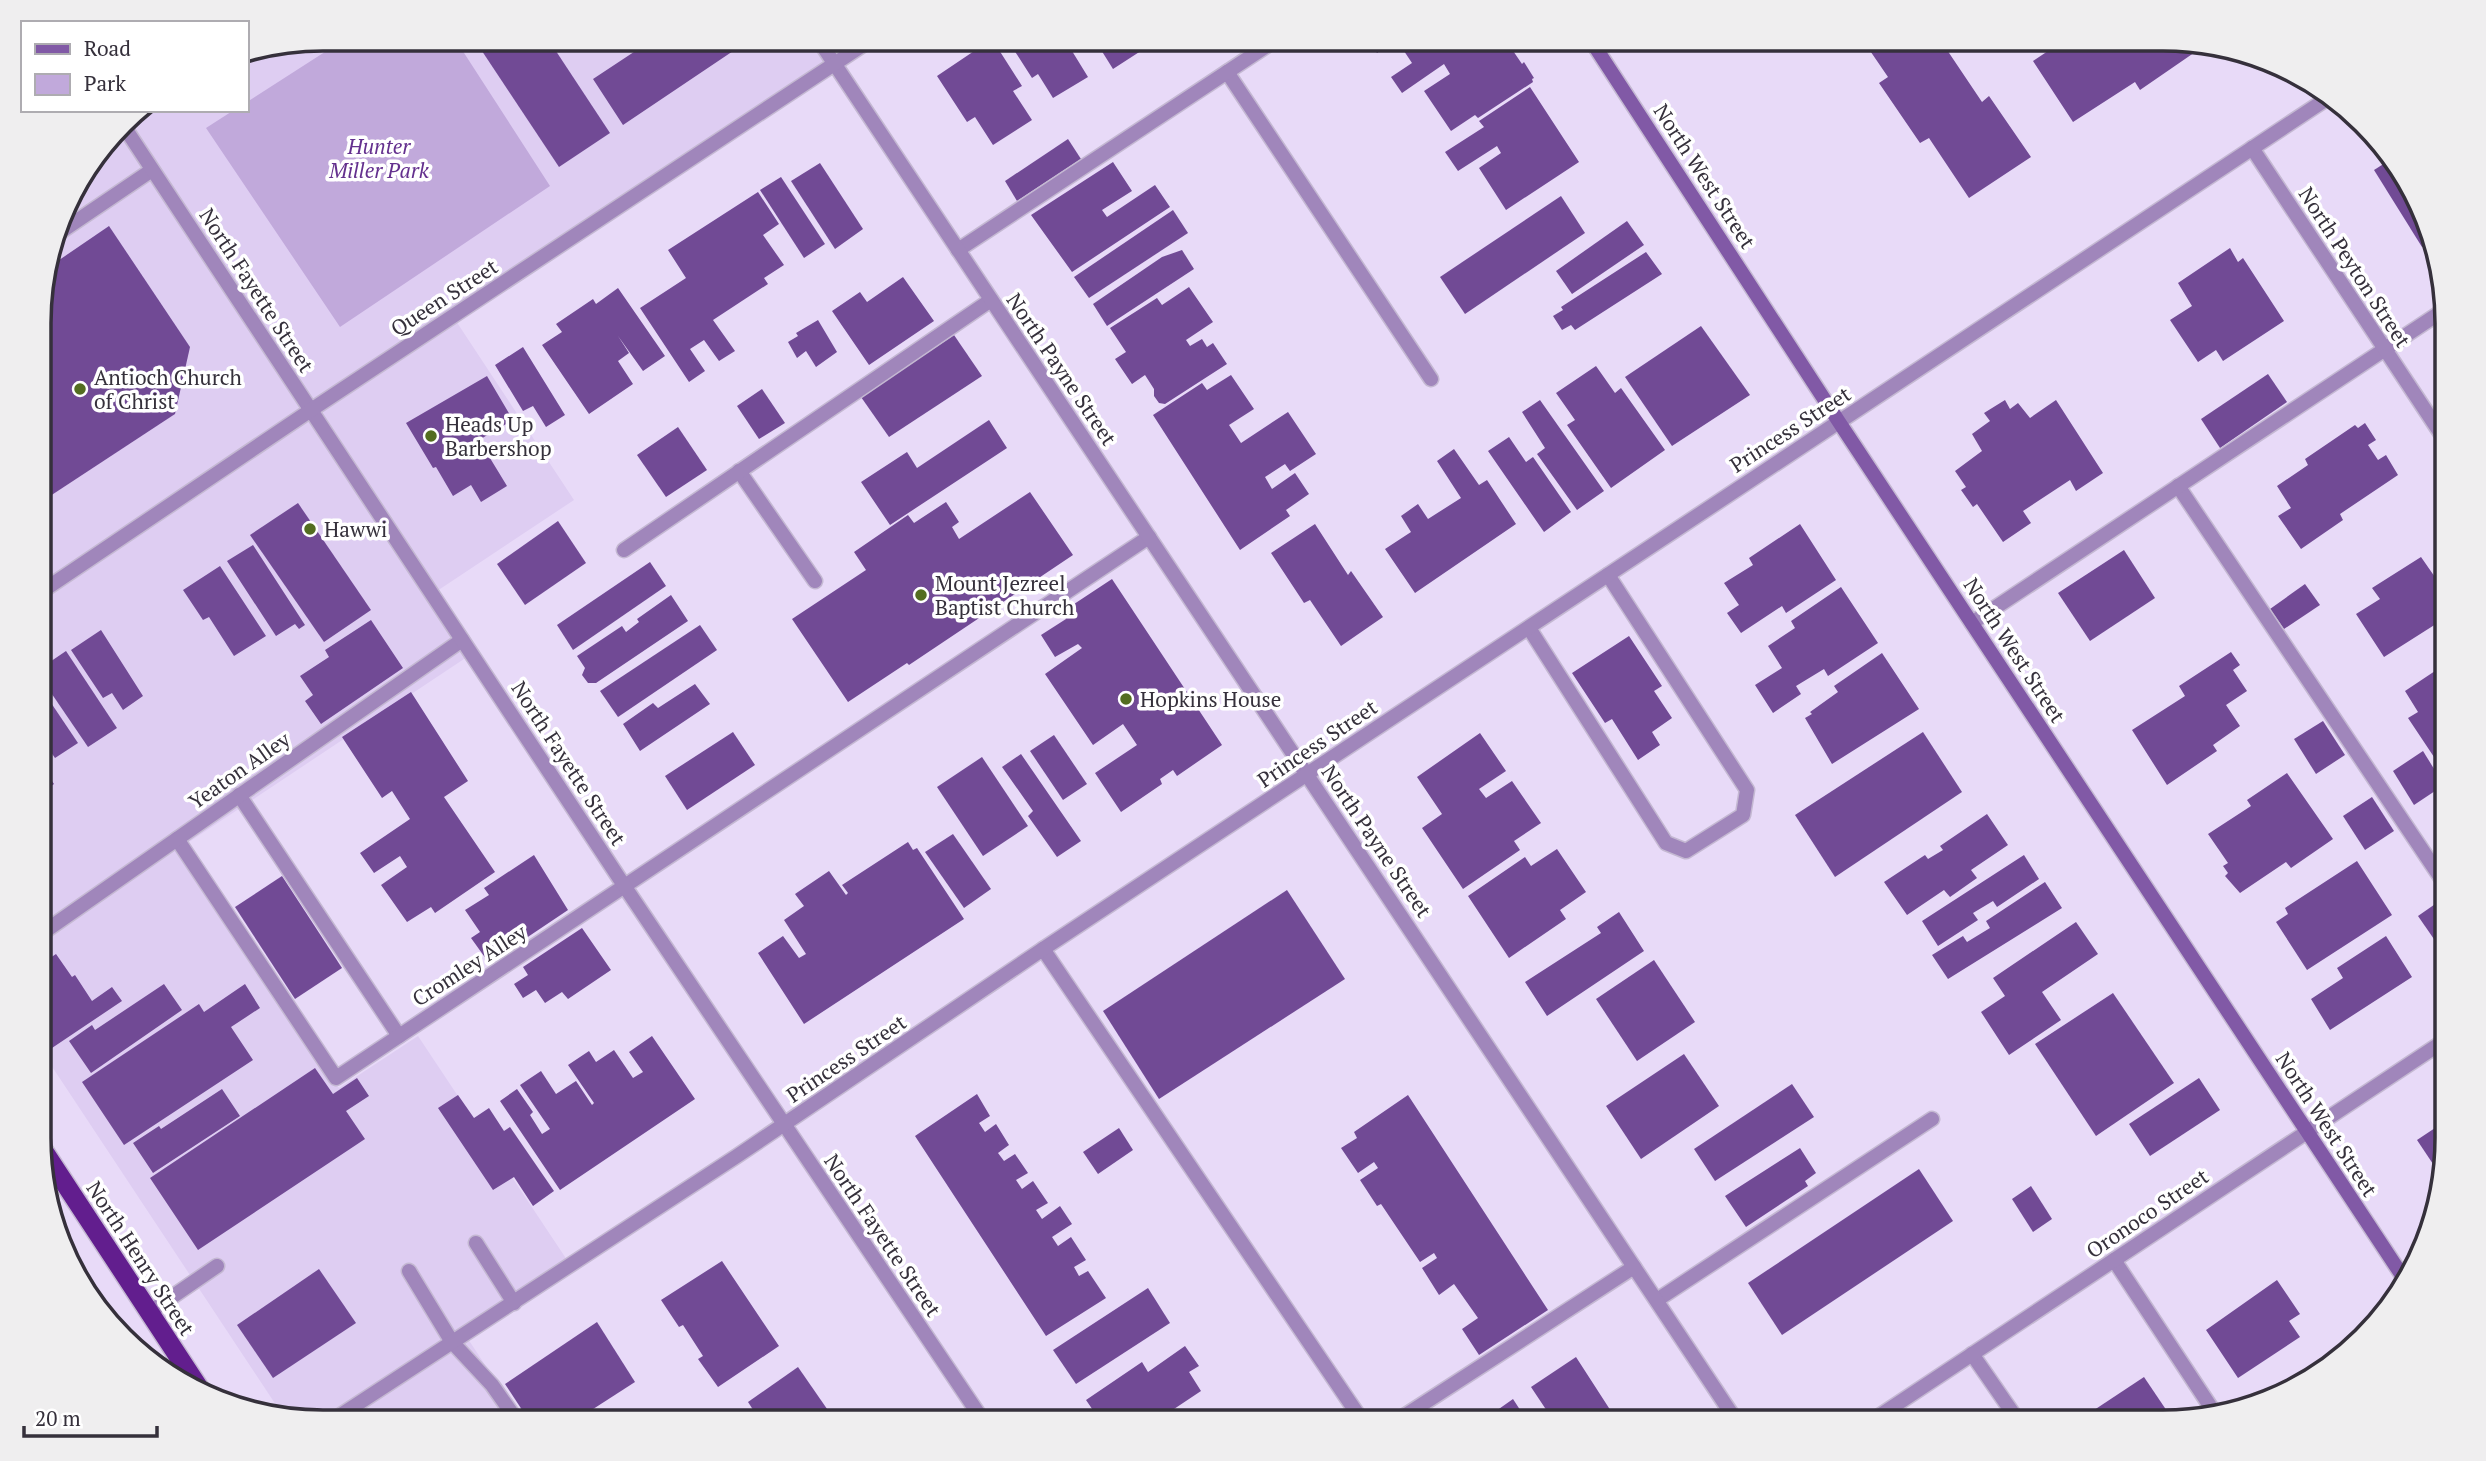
<svg xmlns="http://www.w3.org/2000/svg" width="2486" height="1461" font-family="'PT Serif',serif">
<style>
.built{fill:#decdf2}
.green{fill:#c1a9db}
.building{fill:#714a95}
.lines{fill:none;stroke-linecap:round;stroke-linejoin:round}
.service-casing{stroke:#c4b8d2;stroke-width:17}
.minor-casing{stroke:#c4b8d2;stroke-width:17}
.tertiary-casing{stroke:#c4b8d2;stroke-width:17}
.secondary-casing{stroke:#c4b8d2;stroke-width:17}
.trunk-casing{stroke:#c4b8d2;stroke-width:22}
.service{stroke:#a086bb;stroke-width:14}
.minor{stroke:#a086bb;stroke-width:14}
.tertiary{stroke:#a086bb;stroke-width:14}
.secondary{stroke:#8159a6;stroke-width:14}
.trunk{stroke:#621e8e;stroke-width:19}
.poi-dot{fill:#536d20;stroke:#fff;stroke-width:2.5}
.labels{text-anchor:middle;dominant-baseline:central;stroke-width:7;stroke-linejoin:round;paint-order:stroke}
.park-label{font-size:21px;font-style:italic;fill:#64308e;stroke:#fff}
.street-label{font-size:21px;fill:#35303b;stroke:#fff}
.poi-label{font-size:21px;fill:#35303b;stroke:#fff;text-anchor:start}
.rim{fill:none;stroke:#35303b;stroke-width:3.5}
</style>
<rect width="100%" height="100%" fill="#e8daf8"/>
<path class="built" d="M323,39h500l17,26 -384,256 118,179 -140,93 39,60 -293,195 159,240 79,-52 153,230 -105,70 57,86h-201l-38,-5 -243,-367v-764l27,-89 66,-87h113v-56z"/>
<path class="green" d="M345,39h110l95,147 -210,141 -134,-199 28,-18h13v-8z"/>
<g class="building">
<path d="M474,39h74l62,94 -51,34z"/>
<path d="M647,39h99l2,2 -125,84 -30,-46 56,-37z"/>
<path d="M992,39l30,47 -9,5 19,29 -39,25 -18,-28 -8,5 -30,-46z"/>
<path d="M1007,39h64l6,9 -5,3 16,26 -35,21 -15,-24 -6,4z"/>
<path d="M1085,39h56l6,8 -34,22 -15,-24 -6,4z"/>
<path d="M1367,39h138l17,25 2,-2 10,16 -2,1 1,3 -55,36 -3,-3 -24,16 -27,-40 26,-17 -6,-10 -42,29 -11,-16 21,-14 -16,-24 -19,14z"/>
<path d="M1862,39h83l-4,2 41,61 7,-6 42,61 -62,41 -40,-60 -9,5 -41,-60 9,-6z"/>
<path d="M2066,39h98l33,4 4,5 -61,42 -5,-8 -62,40 -40,-61z"/>
<path d="M1530,87l49,75 -73,48 -27,-42 22,-15 -4,-7 -39,25 -13,-19 39,-25 -5,-6z"/>
<path d="M1068,139l13,20 -64,42 -12,-20z"/>
<path d="M2393,158l7,7 33,67 1,7 -12,8 -48,-77z"/>
<path d="M1113,162l19,29 -30,19 5,7 48,-32 15,22 -98,65 -41,-57z"/>
<path d="M820,163l43,66 -28,20 -44,-68z"/>
<path d="M781,177l44,67 -21,14 -44,-68z"/>
<path d="M758,192l21,32 -16,11 21,30 -20,13 4,6 -55,36 22,31 -16,10 -15,-21 -14,9 15,22 -16,11 -49,-74 46,-30 -18,-28z"/>
<path d="M1561,196l24,37 -120,81 -25,-37z"/>
<path d="M1173,210l15,23 -99,65 -15,-21z"/>
<path d="M1627,221l17,24 -72,49 -16,-23z"/>
<path d="M109,226l81,121 -15,67 -134,88v-216l5,-17z"/>
<path d="M2230,248l8,14 5,-4 41,63 -61,40 -7,-11 -18,12 -28,-42 22,-14 -14,-23z"/>
<path d="M1182,250l12,19 -87,57 -14,-22 69,-47z"/>
<path d="M1646,252l16,22 -87,56 -4,-5 -9,5 -9,-14 10,-6 -2,-3z"/>
<path d="M903,277l31,44 -65,44 -37,-54 28,-19 7,10z"/>
<path d="M1189,287l24,35 -27,18 4,6 12,-7 5,8 6,-4 14,21 -62,40 -6,-1 -5,-7v-7l-9,-14 -13,9 -17,-25 11,-7 -16,-24 47,-30 5,7z"/>
<path d="M618,288l47,68 -22,15 -25,-35 11,17 -11,8 15,23 -44,30 -47,-69 20,-13 -6,-8 37,-25 3,5z"/>
<path d="M818,320l19,32 -21,15 -10,-16 -9,7 -9,-16 10,-6 -2,-3z"/>
<path d="M1701,326l49,69 -78,51 -47,-69z"/>
<path d="M954,335l28,41 -93,61 -28,-40z"/>
<path d="M523,347l42,68 -19,12 -13,-21 -10,5 -28,-46z"/>
<path d="M1596,366l19,27 6,-5 44,62 -54,38 -44,-63 8,-5 -19,-27z"/>
<path d="M2268,374l19,28 -67,46 -19,-29z"/>
<path d="M1231,375l23,34 -25,16 12,18 47,-31 28,42 -26,17 -5,-7 -20,13 7,12 23,-16 14,21 -23,16 4,6 -50,34 -87,-135 49,-32 5,7z"/>
<path d="M487,376l26,44 -34,20 28,46 -26,16 -10,-17 -18,11 -17,-29 -3,1 -27,-45z"/>
<path d="M762,389l23,34 -26,16 -22,-33z"/>
<path d="M1540,400l64,91 -27,19 -40,-56 8,-6 -23,-36z"/>
<path d="M2005,400l5,9 8,-6 12,15 26,-18 47,73 -27,18 -6,-11 -47,31 8,12 -28,19 -26,-38 -4,3 -12,-17 5,-3 -11,-16 27,-20 -10,-17 18,-13 -6,-8z"/>
<path d="M989,420l18,28 -117,77 -29,-43 46,-30 10,16z"/>
<path d="M2365,423l11,17 -8,5 10,15 8,-5 12,20 -58,39 3,6 -42,29 -23,-33 13,-8 -14,-22 31,-21 -3,-6 50,-34 3,3z"/>
<path d="M678,427l29,43 -41,27 -29,-42z"/>
<path d="M1509,437l17,25 7,-5 38,55 -27,20 -56,-81z"/>
<path d="M1454,449l25,36 8,-5 29,44 -101,69 -30,-44 26,-17 -10,-16 17,-12 10,15 33,-21 -24,-37z"/>
<path d="M1030,492l43,63 -164,110 -2,-2 -59,39 -56,-83 74,-49 -12,-18 54,-37 6,8 32,-21 13,20 -7,5 7,12z"/>
<path d="M298,503l73,107 -47,32 -74,-107z"/>
<path d="M558,521l28,42 -61,42 -28,-41z"/>
<path d="M1315,524l33,51 3,-4 32,46 -42,29 -31,-46 -6,3 -33,-50z"/>
<path d="M1800,524l36,56 -50,33 -4,-7 -41,27 -14,-20 12,-8 -15,-22 29,-18 -4,-7z"/>
<path d="M253,545l52,80 -6,4 -4,-5 -19,12 -49,-75z"/>
<path d="M2124,550l31,48 -65,43 -32,-48z"/>
<path d="M2421,557l16,23 7,-5 3,4v38l-63,40 -28,-43 24,-15 -8,-11z"/>
<path d="M650,562l16,24 -93,64 -16,-25z"/>
<path d="M220,566l46,70 -32,20 -25,-39 -6,3 -20,-30z"/>
<path d="M1112,579l110,166 -45,31 -4,-6 -13,9 2,5 -41,28 -26,-39 42,-28 -14,-21 -30,21 -48,-71 37,-26 -4,-4 -23,13 -14,-22 25,-16 -4,-7z"/>
<path d="M2305,584l15,21 -36,24 -14,-20z"/>
<path d="M1841,587l37,56 -50,33 -4,-7 -28,17 5,8 -28,19 -18,-28 27,-17 -14,-22 27,-18 -4,-7z"/>
<path d="M671,595l17,26 -92,62h-8l-6,-8 3,-7 -8,-12 45,-30 4,6 13,-10 -2,-3z"/>
<path d="M371,620l32,48 -82,56 -16,-23 8,-6 -13,-19 29,-19 -4,-7z"/>
<path d="M700,625l17,25 -99,67 -18,-26z"/>
<path d="M101,630l42,66 -20,14 -11,-17 -9,5 -32,-48z"/>
<path d="M1629,636l33,50 -8,5 18,27 -20,14 8,13 -22,15 -26,-41 -7,4 -33,-50z"/>
<path d="M66,651l51,77 -29,19 -47,-69v-10z"/>
<path d="M2231,652l9,13 -7,5 14,21 -21,14 14,21 -27,19 4,6 -50,34 -35,-55 53,-34 -6,-10z"/>
<path d="M1882,653l37,56 -87,55 -27,-46 7,-4 -2,-2 28,-20 -4,-6z"/>
<path d="M2447,663v90l-11,7 -28,-42 10,-6 -13,-21z"/>
<path d="M695,684l15,20 -70,47 -17,-27 30,-21 5,5z"/>
<path d="M41,688l37,55 -23,15 -14,-20z"/>
<path d="M411,692l57,89 -24,16 51,75 -60,41 -4,-6 -24,15 -26,-37 26,-18 -7,-11 -26,17 -14,-20 50,-34 -18,-28 -10,7 -40,-61z"/>
<path d="M2323,721l22,34 -29,19 -22,-35z"/>
<path d="M733,732l22,33 -68,45 -22,-34z"/>
<path d="M1923,732l39,60 -127,85 -40,-62z"/>
<path d="M1480,733l26,38 -27,18 7,9 26,-17 29,42 -27,18 6,9 -57,39 -41,-61 20,-14 -25,-37z"/>
<path d="M1054,735l33,49 -24,16 -33,-49z"/>
<path d="M2423,751l21,34 -30,20 -21,-34z"/>
<path d="M1021,754l60,87 -24,16 -29,-41 5,-5 -31,-44z"/>
<path d="M982,757l46,69 -45,30 -46,-69z"/>
<path d="M41,765l13,19 -13,9z"/>
<path d="M2287,773l46,66 -42,29 -5,-6 -46,31 -15,-17 3,-3 -5,-7 5,-3 -20,-29 43,-28 -4,-6z"/>
<path d="M2372,797l22,34 -29,19 -22,-34z"/>
<path d="M1987,814l21,31 -37,25 6,8 -27,19 -6,-7 -37,25 -23,-33 41,-27 3,4 15,-9 -3,-4z"/>
<path d="M953,834l38,55 -27,19 -39,-56z"/>
<path d="M908,842l5,8 4,-2 47,71 -160,105 -46,-71 25,-17 16,22 7,-4 -22,-34 20,-14 -9,-12 34,-23 17,24 2,-2 -6,-8z"/>
<path d="M1557,849l29,43 -26,18 6,9 -57,39 -41,-62 57,-39 6,9z"/>
<path d="M534,855l34,55 -79,53 -18,-25 9,-6 -15,-22 24,-15 -5,-7z"/>
<path d="M2024,855l15,24 -42,28 -4,-6 -20,12 5,7 -40,26 -16,-25z"/>
<path d="M2357,861l35,54 -85,55 -31,-48 12,-8 -3,-6z"/>
<path d="M282,876l60,92 -47,31 -60,-92z"/>
<path d="M2045,882l17,26 -114,71 -16,-24 31,-19 4,6 23,-14 -4,-7z"/>
<path d="M1287,890l58,89 -186,120 -56,-88z"/>
<path d="M2441,900l6,8v50l-29,-42z"/>
<path d="M1619,912l25,39 -97,65 -22,-34 76,-49 -4,-6z"/>
<path d="M2076,922l22,32 -56,38 19,28 -52,35 -28,-43 24,-16 -12,-18z"/>
<path d="M582,928l29,42 -43,29 -6,-7 -17,11 -9,-13 -13,8 -9,-14 14,-9 -5,-8z"/>
<path d="M2386,936l26,41 -82,53 -19,-31 32,-21 -6,-10z"/>
<path d="M56,954l16,23 3,-2 17,26 20,-14 10,14 -70,47 -11,-17v-67z"/>
<path d="M1654,960l41,62 -58,39 -41,-62z"/>
<path d="M164,984l18,26 -91,63 -22,-32 23,-16 3,5z"/>
<path d="M245,984l15,24 -29,19 22,33 -129,85 -42,-63 117,-78 5,8z"/>
<path d="M2113,993l61,90 -78,53 -61,-92z"/>
<path d="M652,1036l43,63 -135,91 -60,-89 17,-12 16,23 -3,3 12,19 8,-5 -30,-44 21,-14 15,23 20,-13 16,24 2,-2 -26,-38 21,-14 7,11 18,-12 19,28 10,-6 -14,-20z"/>
<path d="M1684,1054l35,52 -78,53 -35,-53z"/>
<path d="M315,1068l18,26 24,-16 12,18 -23,15 19,28 -167,111 -48,-72z"/>
<path d="M2199,1078l21,32 -70,46 -21,-32z"/>
<path d="M1792,1084l22,33 -99,64 -21,-32z"/>
<path d="M222,1089l18,27 -87,57 -20,-30 26,-17 2,3z"/>
<path d="M977,1094l13,22 -11,7 6,9 11,-8 13,21 -11,8 6,8 11,-7 13,19 -12,7 6,9 11,-8 15,22 -12,7 6,9 18,-13 12,18 -20,13 6,9 13,-9 15,23 -12,7 5,9 9,-5 18,27 -60,38 -131,-200z"/>
<path d="M458,1095l16,23 15,-10 15,23 6,-4 44,64 -21,15 -19,-29 -21,13 -55,-82z"/>
<path d="M1408,1095l140,215 -69,45 -17,-26 16,-11 -24,-34 -15,11 -17,-27 15,-10 -3,-5 -14,9 -39,-58 -4,2 -17,-26 18,-12 -4,-6 -16,11 -17,-25 16,-10 -3,-6z"/>
<path d="M2447,1120v37l-6,19 -24,-36z"/>
<path d="M1119,1128l14,22 -35,24 -15,-22z"/>
<path d="M1800,1148l16,25 -11,8 3,5 -62,41 -21,-31z"/>
<path d="M1919,1169l34,52 -171,114 -34,-52z"/>
<path d="M2031,1186l21,33 -19,13 -21,-33z"/>
<path d="M722,1261l57,85 -61,41 -20,-28 5,-3 -20,-31 -4,2 -18,-27z"/>
<path d="M319,1269l37,54 -83,55 -36,-53z"/>
<path d="M2277,1280l23,34 -11,7 11,16 -62,41 -32,-48z"/>
<path d="M1148,1288l22,35 -94,61 -23,-34z"/>
<path d="M597,1322l38,60 -62,40h-43l-25,-38z"/>
<path d="M1185,1346l14,20 -10,6 12,19 -27,18 5,8 -8,5h-70l-15,-22 56,-38 6,10z"/>
<path d="M1576,1357l42,65h-68l3,-2 -22,-33z"/>
<path d="M2318,1363l5,8 -17,13 -36,11z"/>
<path d="M798,1367l36,52 -5,3h-68l-13,-20z"/>
<path d="M2144,1377l29,43 -3,2h-94z"/>
<path d="M1513,1399l15,23h-50l18,-11z"/>
<path d="M1249,1414l5,8h-17z"/>
</g>
<g class="lines">
<defs>
<g id="service">
<path d="M1227,72l204,307"/>
<path d="M56,235l96,-65"/>
<path d="M958,250l319,-211"/>
<path d="M739,471l76,110"/>
<path d="M2178,486l269,401"/>
<path d="M624,550l367,-250"/>
<path d="M1972,623l475,-315"/>
<path d="M1529,628l137,215 20,8 57,-36 4,-25 -139,-215"/>
<path d="M239,795l160,241"/>
<path d="M177,839l159,239 813,-541"/>
<path d="M41,934l421,-294"/>
<path d="M1043,949l320,473"/>
<path d="M476,1243l38,60"/>
<path d="M2114,1260l100,152"/>
<path d="M409,1271l43,71 40,43 26,37"/>
<path d="M1657,1300l275,-181"/>
<path d="M150,1312l67,-46"/>
<path d="M1972,1354l47,68"/>
<path d="M1395,1422l239,-155"/>
</g>
<g id="minor">
<path d="M818,39l919,1383"/>
<path d="M123,125l502,762 359,535"/>
<path d="M2252,148l195,295"/>
<path d="M330,1422l407,-266 306,-207 1285,-851"/>
<path d="M1870,1422l577,-383"/>
</g>
<path id="tertiary" d="M41,592l270,-182 561,-371"/>
<path id="secondary" d="M1590,39l249,383 568,861"/>
<path id="trunk" d="M41,1147l162,247"/>
</defs>
<use href="#service" class="service-casing"/>
<use href="#minor" class="minor-casing"/>
<use href="#tertiary" class="tertiary-casing"/>
<use href="#secondary" class="secondary-casing"/>
<use href="#trunk" class="trunk-casing"/>
<use href="#service" class="service"/>
<use href="#minor" class="minor"/>
<use href="#tertiary" class="tertiary"/>
<use href="#secondary" class="secondary"/>
<use href="#trunk" class="trunk"/>
</g>
<g class="poi-dot">
<circle cx="80" cy="389" r="7"/>
<circle cx="431" cy="436" r="7"/>
<circle cx="310" cy="529" r="7"/>
<circle cx="921" cy="595" r="7"/>
<circle cx="1126" cy="699" r="7"/>
</g>
<g class="labels">
<g class="park-label">
<text x="379" y="146">Hunter<tspan x="379" dy="24">Miller Park</tspan></text>
</g>
<g class="street-label">
<text transform="translate(1705 176) rotate(57)">North West Street</text>
<text transform="translate(2355 267) rotate(57)">North Peyton Street</text>
<text transform="translate(257 290) rotate(57)">North Fayette Street</text>
<text transform="translate(444 297) rotate(-33)">Queen Street</text>
<text transform="translate(1062 369) rotate(56)">North Payne Street</text>
<text transform="translate(1790 429) rotate(-33)">Princess Street</text>
<text transform="translate(2015 650) rotate(57)">North West Street</text>
<text transform="translate(1317 743) rotate(-34)">Princess Street</text>
<text transform="translate(569 763) rotate(57)">North Fayette Street</text>
<text transform="translate(239 770) rotate(-35)">Yeaton Alley</text>
<text transform="translate(1377 841) rotate(56)">North Payne Street</text>
<text transform="translate(469 965) rotate(-33)">Cromley Alley</text>
<text transform="translate(846 1058) rotate(-34)">Princess Street</text>
<text transform="translate(2327 1124) rotate(57)">North West Street</text>
<text transform="translate(2147 1213) rotate(-34)">Oronoco Street</text>
<text transform="translate(883 1235) rotate(56)">North Fayette Street</text>
<text transform="translate(141 1258) rotate(57)">North Henry Street</text>
</g>
<g class="poi-label">
<text x="94" y="377">Antioch Church<tspan x="94" dy="24">of Christ</tspan></text>
<text x="445" y="424">Heads Up<tspan x="445" dy="24">Barbershop</tspan></text>
<text x="324" y="529">Hawwi</text>
<text x="935" y="583">Mount Jezreel<tspan x="935" dy="24">Baptist Church</tspan></text>
<text x="1140" y="699">Hopkins House</text>
</g>
</g>
<path d="M0 0H2486V1461H0ZM323 51H2163A272 272 0 0 1 2435 323V1138A272 272 0 0 1 2163 1410H323A272 272 0 0 1 51 1138V323A272 272 0 0 1 323 51Z" fill="#efeeef" fill-rule="evenodd"/>
<path class="rim" d="M323 51H2163A272 272 0 0 1 2435 323V1138A272 272 0 0 1 2163 1410H323A272 272 0 0 1 51 1138V323A272 272 0 0 1 323 51Z"/>
<rect x="21" y="21" width="228" height="91" fill="#ffffff" stroke="#aeacb1" stroke-width="2"/>
<rect x="35" y="44" width="35" height="10" fill="#8159a6" stroke="#aeacb1" stroke-width="2"/>
<text x="84" y="56" font-size="21" fill="#35303b">Road</text>
<rect x="35" y="74" width="35" height="21" fill="#c1a9db" stroke="#aeacb1" stroke-width="2"/>
<text x="84" y="91" font-size="21" fill="#35303b">Park</text>
<path d="M24 1426v10h133v-10" fill="none" stroke="#35303b" stroke-width="3.5"/>
<text x="35" y="1426" font-size="21" fill="#35303b" stroke="#ffffff" stroke-width="5" paint-order="stroke">20 m</text>
</svg>
